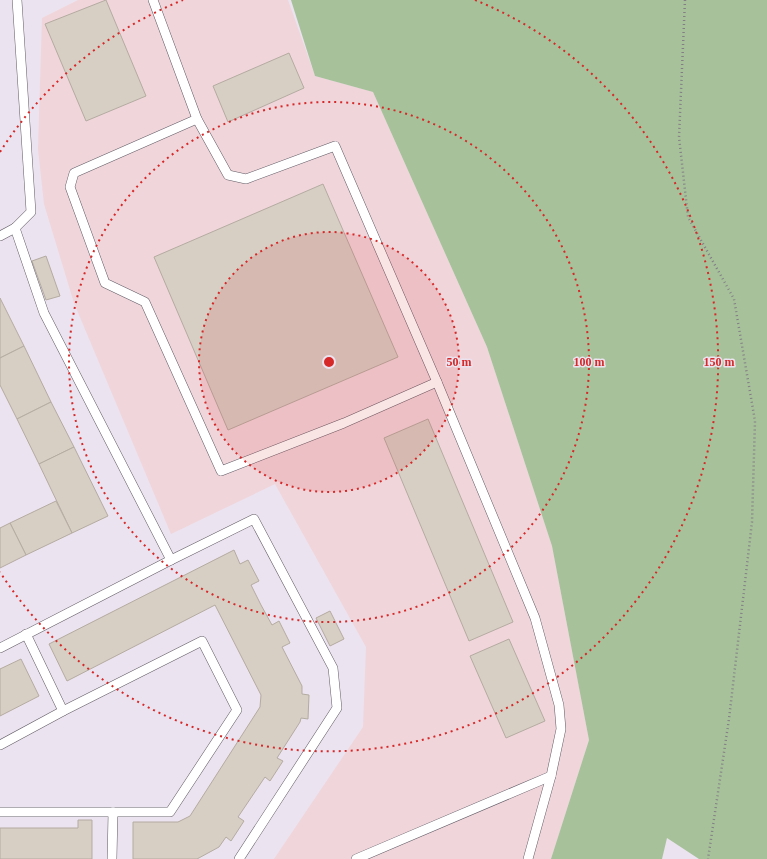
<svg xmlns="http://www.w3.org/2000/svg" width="767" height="859" font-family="'Times New Roman',serif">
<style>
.industrial{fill:#f0d5da}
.forest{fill:#a7c29a}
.building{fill:#d7cec4;stroke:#b4aba1}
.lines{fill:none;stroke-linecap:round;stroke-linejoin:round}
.lane-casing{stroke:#615b65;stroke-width:10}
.path{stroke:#837e86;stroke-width:2.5;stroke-dasharray:1 3;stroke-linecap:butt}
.lane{stroke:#fff;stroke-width:9}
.ring{fill:none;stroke:#d62828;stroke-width:2;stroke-dasharray:2 4}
.centre{fill:#d62828;stroke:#ebe3ef;stroke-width:2}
.ring-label{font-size:12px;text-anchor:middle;font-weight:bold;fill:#d62828;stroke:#ebe3ef;stroke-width:3;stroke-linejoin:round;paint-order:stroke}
</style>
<rect width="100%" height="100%" fill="#ebe3ef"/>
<path class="industrial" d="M78,0h210l27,76 58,16 114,255 65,199 37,194 -38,119h-277l89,-132 3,-80 -91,-163 -104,50 -97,-231 -30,-99 -6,-55 4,-131z"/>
<path class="forest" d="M291,0h476v859h-68l-32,-21 -5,21h-111l38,-119 -37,-194 -65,-199 -114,-255 -58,-16z"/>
<g class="building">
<path d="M106,0l40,96 -60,25 -41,-97z"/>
<path d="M289,53l15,35 -76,34 -15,-36z"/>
<path d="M323,184l75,173 -170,73 -74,-173z"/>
<path d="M46,256l14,40 -14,4 -14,-39z"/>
<path d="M0,298l24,48 -24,12z"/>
<path d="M24,346l27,56 -34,17 -17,-34v-27z"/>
<path d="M51,402l23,45 -35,17 -22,-45z"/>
<path d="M428,419l85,203 -44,19 -85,-203z"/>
<path d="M74,447l34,69 -36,17 -33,-69z"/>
<path d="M56,501l16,32 -46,22 -16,-32z"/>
<path d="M10,523l16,32 -26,13v-40z"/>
<path d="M234,550l6,14 8,-4 11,21 -8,4 10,20 11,20 7,-4 11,22 -8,4 20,39v8l7,1 -1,24 -7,-1 -1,4 -23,36 6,3 -13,20 -5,-4 -27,40 6,4 -13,20 -5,-4 -7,10 -22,12h-64v-37h45l12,-6 70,-109 1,-12 -46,-90 -148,76 -18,-37z"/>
<path d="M330,611l14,28 -14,7 -14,-28z"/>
<path d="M509,639l36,82 -39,17 -36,-82z"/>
<path d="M21,659l18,37 -39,20v-47z"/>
<path d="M78,820h14v39h-92v-31h78z"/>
</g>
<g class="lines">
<defs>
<g id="lane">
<path d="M17,0l14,212 -16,16 29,85 127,247"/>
<path d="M153,0l44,119 31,56 18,4 89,-33 102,236 98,236 24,87 2,24 -10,47 -195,83"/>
<path d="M197,119l-123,54 -4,14 35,96 40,19 76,169 123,-48 93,-41"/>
<path d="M0,236l15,-8"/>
<path d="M26,634l37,77"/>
<path d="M0,648l171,-88 83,-41 79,149 4,40 -98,151"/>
<path d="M0,745l63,-34 139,-70 35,69 -67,102h-170"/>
<path d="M112,859l1,-47"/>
<path d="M528,859l23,-83"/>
</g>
</defs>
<use href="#lane" class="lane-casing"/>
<path class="path" d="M685,0l-6,137 9,80 46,82 21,122 -3,101 -23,197 -21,140"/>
<use href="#lane" class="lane"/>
</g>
<circle cx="329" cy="362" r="130" fill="#d62828" fill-opacity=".12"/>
<g class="ring">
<circle cx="329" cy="362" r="130"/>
<circle cx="329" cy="362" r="260"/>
<path d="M0 152A390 390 0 0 1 183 0M475 0A390 390 0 1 1 0 572"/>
</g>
<circle cx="329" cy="362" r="6" class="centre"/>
<g class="ring-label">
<text x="459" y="366">50 m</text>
<text x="589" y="366">100 m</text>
<text x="719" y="366">150 m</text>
</g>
</svg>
